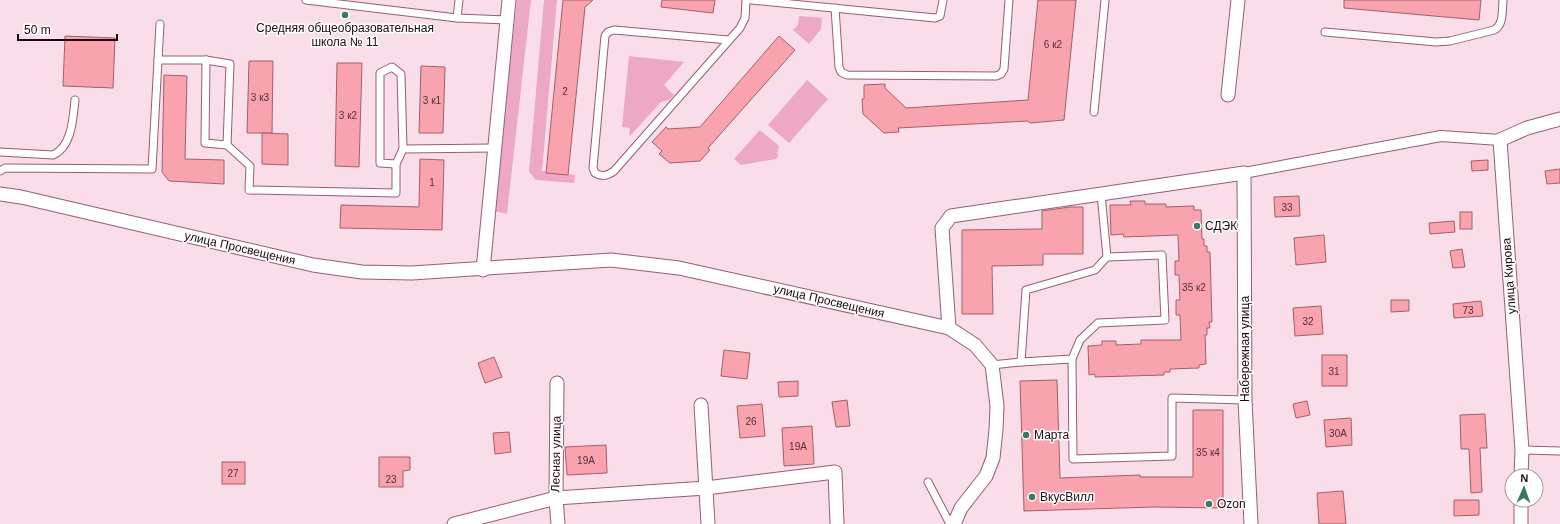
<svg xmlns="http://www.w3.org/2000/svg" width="1560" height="524" font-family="Helvetica,sans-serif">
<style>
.green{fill:#eda8c6}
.building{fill:#f8a3ae;stroke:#a16069}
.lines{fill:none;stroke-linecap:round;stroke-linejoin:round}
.service-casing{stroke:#975c77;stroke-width:9}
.pedestrian-casing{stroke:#975c77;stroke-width:12}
.minor-casing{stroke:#975c77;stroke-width:15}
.service{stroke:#fff;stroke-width:7}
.pedestrian{stroke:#fff;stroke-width:10}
.minor{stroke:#fff;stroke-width:13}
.poi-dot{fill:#397865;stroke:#fff;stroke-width:1.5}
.labels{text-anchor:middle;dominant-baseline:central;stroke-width:3;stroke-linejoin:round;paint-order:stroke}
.number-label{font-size:10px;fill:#542e39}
.poi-label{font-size:12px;fill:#1d0712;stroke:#fff;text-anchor:start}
.street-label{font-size:12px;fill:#1d0712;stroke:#fff}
</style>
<rect width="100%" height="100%" fill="#f9dee9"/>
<g class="green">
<path d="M517,0h14l-24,214 -13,-3z"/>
<path d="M544,0h13l-15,171 33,4 -1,8 -38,-3 -7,-8z"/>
<path d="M799,16l23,2 -1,11 -12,15 -16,-14 5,-5z"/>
<path d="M629,56l55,6 -20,23 10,10 -5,5 -8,2 -32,35 1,-9 -8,-1z"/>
<path d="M807,80l21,19 -39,44 -21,-18z"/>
<path d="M760,130l19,16 -2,8 2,1 -3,4 -35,6 -7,-6z"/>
</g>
<g class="building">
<path d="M563,0h30l-8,7 -17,168 -22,-2z"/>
<path d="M662,0h53l-2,13 -52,-6z"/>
<path d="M1038,0h38l-12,120 -34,3 -2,-2 -130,7 1,4 -15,1 -21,-19 -1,-15h2v-14l21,-1v4l21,20 122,-8z"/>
<path d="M1344,0h137l-2,20 -135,-12z"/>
<path d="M65,36l50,2 -2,50 -50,-2z"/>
<path d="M779,36l16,14 -87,98 2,2 -10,11 -30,2 -11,-9 3,-3 -10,-9 14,-15 2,2 32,-2z"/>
<path d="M249,61h24l-1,72h-25z"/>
<path d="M337,63h25l-3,104 -24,-1z"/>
<path d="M421,66l24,1 -2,66h-24z"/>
<path d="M164,75l23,1 -2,83 39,1v24l-55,-3 -7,-9z"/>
<path d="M262,133l26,1v31l-26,-1z"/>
<path d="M420,159l24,1 -2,70 -102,-2 1,-23 78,2z"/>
<path d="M1488,160v10l-16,1 -1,-10z"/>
<path d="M1560,169v14l-13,1 -2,-13z"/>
<path d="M1299,196l1,20 -25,1 -1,-20z"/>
<path d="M1130,201h15v3h21v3l28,-1v4h7l1,29h2v7h3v6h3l2,70h-3l1,6h-3v7h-2l1,29 -7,1v3l-29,1v3h-6v3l-69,2v-3l-6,1 -1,-29 14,-1v-4h14v4l25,-1v-4h40l-1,-25h-4v-15h4l-1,-25h-4v-14h4l-1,-26 -54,2 -1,-3 -12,1 -1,-30h21z"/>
<path d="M1070,207h13v47h-40v11l-51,1 1,48h-31v-84l80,-1v-18z"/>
<rect x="1460" y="212" width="12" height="17"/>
<path d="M1454,221l1,11 -25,2 -1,-11z"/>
<path d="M1324,235l2,27 -30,3 -2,-27z"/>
<path d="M1462,249l3,18 -12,1 -3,-17z"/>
<path d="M1391,300h18v11l-18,1z"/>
<path d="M1481,301l2,15 -29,2 -1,-14z"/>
<path d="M1321,306l2,28 -28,2 -2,-28z"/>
<path d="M724,350l26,3 -3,26 -26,-3z"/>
<rect x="1322" y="355" width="25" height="31"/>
<path d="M494,357l8,20 -17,6 -7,-20z"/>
<path d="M1057,380l3,98 80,-3v2h53v-67h30v98l-69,-1 -130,4 -4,-130z"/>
<path d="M798,381v15l-19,1 -1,-15z"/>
<path d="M847,400l3,26 -14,1 -4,-25z"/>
<path d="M1307,401l3,14 -14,3 -3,-14z"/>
<path d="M762,404l3,32 -25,2 -3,-32z"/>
<path d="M1485,414l2,34h-7l2,44 -11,1 -2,-44h-8l-1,-34z"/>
<path d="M1351,418l1,27 -26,2 -2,-27z"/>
<path d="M812,426l2,38 -30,2 -2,-38z"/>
<path d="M509,432l2,20 -16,2 -2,-21z"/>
<path d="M606,445l1,28 -40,2 -2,-28z"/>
<path d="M379,457h31v13l-7,1v16h-24z"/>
<rect x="222" y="462" width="23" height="22"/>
<path d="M1343,491l3,33h-27l-2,-31z"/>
<path d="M1454,500h25v15l-25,1z"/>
</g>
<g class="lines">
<defs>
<g id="service">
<path d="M306,0l151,18 50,2"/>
<path d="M751,0l184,18 5,-2 3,-16"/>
<path d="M835,8l4,59 2,5 6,3 149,1 5,-2 3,-5 5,-69"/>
<path d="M457,18l2,-18"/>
<path d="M1325,32l111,10 14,-1 44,-11c10,-5 8,-20 9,-30"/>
<path d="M729,40l-115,-10 -6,2 -3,4 -12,132 2,5c7,4 12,3 19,-2l126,-143 5,-10 1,-18"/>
<path d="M158,60h48l24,4 -3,81"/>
<path d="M206,60l-1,83 22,2 23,21 -1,24 147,3v-29l7,-15 92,-1"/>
<path d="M1094,112l11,-112"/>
<path d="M0,152l53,3c19,-8 20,-37 22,-55"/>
<path d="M396,164l-16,-1v-90l12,-6 9,7 2,75"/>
<path d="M0,171l5,-3 147,1 8,-145"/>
<path d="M1072,359l1,100 99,-3v-58l73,2"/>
<path d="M1021,362l5,-72 69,-20 12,-13"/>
<path d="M992,365l29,-3 51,-3 8,-19 18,-17 67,-3 -3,-65 -55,2 -6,-63"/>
<path d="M1522,450l38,1"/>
<path d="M928,482l22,42"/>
</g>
<path id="pedestrian" d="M1244,173l197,-37 59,4"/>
<g id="minor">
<path d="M1228,95l10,-95"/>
<path d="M0,194l21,3 292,68 49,7 50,1 199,-13 68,8 270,60 26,17 17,20 5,41 -1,24 -3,28 -7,18 -25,32 -7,16"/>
<path d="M483,270l26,-270"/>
<path d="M949,328l-7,-100 9,-12 293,-43 1,227 6,124"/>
<path d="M557,383l-1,115 2,26"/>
<path d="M701,405l7,119"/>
<path d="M1521,476l1,-26 -22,-310 27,-12 33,-9"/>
<path d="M454,524l102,-26 150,-10 129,-16 2,52"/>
<path d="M1521,524v-24"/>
</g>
</defs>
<use href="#service" class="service-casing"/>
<use href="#pedestrian" class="pedestrian-casing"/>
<use href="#minor" class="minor-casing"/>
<use href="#service" class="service"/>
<use href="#pedestrian" class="pedestrian"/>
<use href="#minor" class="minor"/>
</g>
<g class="poi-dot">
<circle cx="345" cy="15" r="4"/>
<circle cx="1197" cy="226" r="4"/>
<circle cx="1026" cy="435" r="4"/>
<circle cx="1032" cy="497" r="4"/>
<circle cx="1209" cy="504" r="4"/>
</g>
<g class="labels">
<g class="number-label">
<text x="1053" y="44">6 к2</text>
<text x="565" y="91">2</text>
<text x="260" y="97">3 к3</text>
<text x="432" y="100">3 к1</text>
<text x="348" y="115">3 к2</text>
<text x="432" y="182">1</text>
<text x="1287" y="207">33</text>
<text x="1194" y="287">35 к2</text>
<text x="1468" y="310">73</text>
<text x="1308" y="321">32</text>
<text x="1334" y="371">31</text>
<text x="751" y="421">26</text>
<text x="1338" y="433">30А</text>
<text x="798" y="446">19А</text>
<text x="1208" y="452">35 к4</text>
<text x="586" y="460">19А</text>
<text x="233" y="473">27</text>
<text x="391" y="479">23</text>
</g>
<g class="poi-label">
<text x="345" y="28" text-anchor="middle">Средняя общеобразовательная<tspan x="345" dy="14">школа № 11</tspan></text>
<text x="1205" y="226">СДЭК</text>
<text x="1034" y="435">Марта</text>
<text x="1040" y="497">ВкусВилл</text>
<text x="1217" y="504">Ozon</text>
</g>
<g class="street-label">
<text transform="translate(240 248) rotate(13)">улица Просвещения</text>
<text transform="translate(1509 276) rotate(-94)">улица Кирова</text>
<text transform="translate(829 301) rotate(13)">улица Просвещения</text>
<text transform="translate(1245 349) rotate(-90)">Набережная улица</text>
<text transform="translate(556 454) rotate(-89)">Лесная улица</text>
</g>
</g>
<g transform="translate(1524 488) rotate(2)"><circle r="19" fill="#ffffff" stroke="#a59ca0"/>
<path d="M0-3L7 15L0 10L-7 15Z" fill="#397865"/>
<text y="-6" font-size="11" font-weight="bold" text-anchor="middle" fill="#1d0712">N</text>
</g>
<path d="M18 34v6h99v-6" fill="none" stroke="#1d0712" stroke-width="2"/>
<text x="24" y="34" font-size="12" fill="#1d0712" stroke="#ffffff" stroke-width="3" paint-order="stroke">50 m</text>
</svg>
